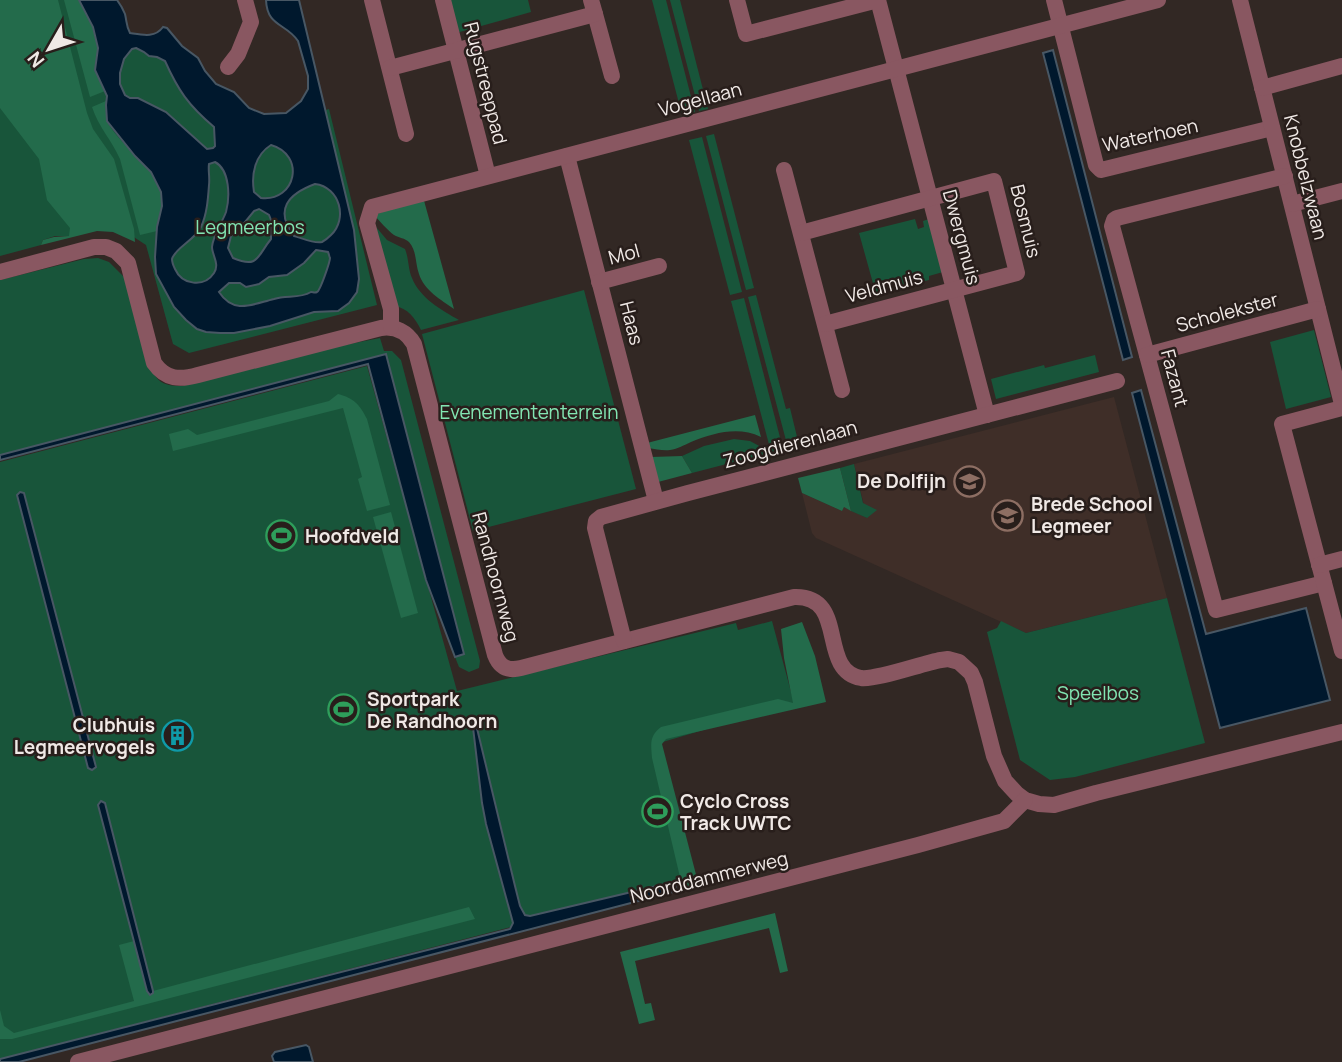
<svg xmlns="http://www.w3.org/2000/svg" width="1342" height="1062" font-family="Manrope,sans-serif">
<style>
.built{fill:#3f2e28}
.green{fill:#18553a}
.forest{fill:#236b4b}
.water{fill:#00182d;stroke:#485764;stroke-width:2;fill-rule:evenodd}
.lines{fill:none;stroke-linecap:round;stroke-linejoin:round}
.minor{stroke:#895761;stroke-width:16}
.labels{text-anchor:middle;dominant-baseline:central;stroke-width:5;stroke-linejoin:round;paint-order:stroke}
.street-label{font-size:19px;fill:#f0e9e6;stroke:#281e1b}
.park-label{font-size:19px;fill:#82e5b2;stroke:#281e1b}
.poi-label{font-size:19px;font-weight:bold;fill:#f0e9e6;stroke:#281e1b;text-anchor:start}
</style>
<rect width="100%" height="100%" fill="#322824"/>
<path class="built" d="M1114,397l53,201 -141,35 -210,-95 -4,-5 -10,-40 40,18 2,-4 23,11 -13,-54z"/>
<g class="green">
<path d="M0,0h97l12,29 83,33 48,53 35,11 54,-17 48,196 -188,48 -16,-9 -27,-99 -20,-13 -23,-7 -34,11h-14l-12,4 -2,5 -41,11z"/>
<path d="M448,0h80l3,12 -75,21z"/>
<path d="M652,0h14l29,112 -13,3z"/>
<path d="M670,0h10l28,109 -9,2z"/>
<path d="M714,134l40,154 -8,2 -40,-154z"/>
<path d="M702,137l40,155 -12,3 -41,-155z"/>
<path d="M915,219l3,10 6,-2 -1,-6 6,-2 14,53 -14,4v4l-53,14 -17,-61z"/>
<path d="M371,221l16,19 18,9c4,10 3,20 7,29 8,20 29,32 47,42l-38,10c-6,-12 -13,-22 -27,-24z"/>
<path d="M98,258l11,4 16,16 24,84c7,19 12,24 33,24l157,-40 41,-8 4,13h8l9,9 79,301 -1,7 -10,4 -10,-5 -4,-10 9,-3 -78,-300 -386,101v-175l84,-21z"/>
<path d="M584,290l52,199 -163,42 -51,-197z"/>
<path d="M756,295l30,114 4,-1 9,37 -11,3 -40,-151z"/>
<path d="M744,298l39,151 -12,3 -40,-151z"/>
<path d="M1314,330l17,67 -45,12 -16,-67z"/>
<path d="M1095,355l4,17 -103,27 -5,-20 53,-14 1,3z"/>
<path d="M367,366l90,325 279,-68 2,7 34,-9 22,82 -138,41 33,137 -689,178v-597z"/>
<path d="M734,439l16,2 13,7 2,6 -73,19 -10,-17 22,-10z"/>
<path d="M854,464l9,39 14,7 -10,8 -16,-7 -11,-43z"/>
<path d="M1167,598l38,145 -130,34 -25,3 -30,-20 -33,-128 10,-4 4,-7 25,12z"/>
</g>
<g class="forest">
<path d="M0,0h58l29,113 6,16 21,30 20,70 1,13 -22,-10 -16,-1 -56,14 2,-5 11,-3 15,-1 1,-8 -23,-28 -8,-41 -39,-51z"/>
<path d="M64,0h15l14,27 5,21 -3,22 10,21 -15,6z"/>
<path d="M106,101c0,7 -1,15 2,22 12,23 49,44 53,70 3,12 -3,26 -4,38l-17,4 -20,-76c-9,-20 -21,-31 -28,-52z"/>
<path d="M423,197l31,112c-13,-9 -30,-19 -35,-35 -4,-11 -2,-23 -10,-32 -4,-4 -10,-4 -15,-7 -7,-5 -14,-14 -20,-20z"/>
<path d="M338,394c16,4 22,11 29,25l23,86 -23,6 -9,-32 4,-2 -19,-69 -170,43 -4,-17 19,-5 9,6 132,-34z"/>
<path d="M755,415l6,22c-23,-11 -47,-4 -70,5 -7,3 -13,7 -21,8 -7,1 -14,-1 -22,-2l-1,-5z"/>
<path d="M682,456l10,17 -34,9 -7,-25z"/>
<path d="M840,468l11,43 -7,-4 -2,4 -40,-18 -4,-15z"/>
<path d="M391,512l27,101 -17,5 -28,-101z"/>
<path d="M802,622l13,34 11,46 -160,37 -4,5 37,142 -16,4 -31,-132c-1,-14 -3,-22 9,-31l117,-28 15,4 -9,-45 -3,-29z"/>
<path d="M469,907l6,12 -463,120h-12v-29l4,16 10,7 120,-32 -15,-56 15,-4 13,50 3,4 3,-2v-2z"/>
<path d="M775,913l13,58 -8,2 -11,-45 -134,33 10,43 6,-1 4,17 -16,4 -19,-72z"/>
</g>
<g class="water">
<path d="M79,0h38c3,4 6,9 8,14 2,8 1,12 5,19 13,2 25,5 33,-6l4,1 15,18 16,12 7,13 11,13 18,8 15,16 15,6 22,-1 15,-12 7,-12v-13l-10,-35c-12,-18 -31,-14 -32,-41h33l55,230 5,49 -2,13 -8,11 -11,8 -24,1 -44,14 -36,7h-14l-14,-1 -9,-3 -11,-9 -12,-13 -18,-33 -1,-17 2,-30 5,-21 -1,-14 -10,-20 -16,-16 -28,-35 -1,-16 1,-9 -12,-26 3,-22 -5,-21zM136,48l8,4 5,4 8,1 8,4c13,29 23,44 49,66l1,19 -2,2 -6,1 -41,-37 -28,-14h-8l-5,-3 -5,-11v-11l4,-14 8,-10zM271,145c35,10 25,57 -10,53l-7,-6c-3,-18 1,-37 17,-47zM215,162c15,8 15,35 11,50 -4,11 -13,23 -14,35 0,8 8,17 2,26 -10,15 -32,12 -39,-4 -1,-2 -3,-7 -3,-10 3,-11 23,-19 29,-32 6,-13 7,-28 8,-42 1,-8 -1,-14 0,-21zM315,184c25,3 33,35 16,51 -2,2 -7,6 -9,7 -8,2 -20,-4 -28,-6 -20,-26 -6,-42 21,-52zM259,209l10,6 2,5v19c-14,17 -12,30 -38,19l-5,-10 3,-12 10,-9 13,-16zM316,250l12,2c1,2 1,4 2,6 0,4 -10,33 -13,34 -2,1 -4,0 -6,0 -12,7 -24,3 -37,7 -21,5 -40,16 -55,-7l10,-9h11l6,4 13,-3 10,-7 18,-2 17,-12z"/>
<path d="M1053,50l79,307 -9,3 -80,-307z"/>
<path d="M386,354l78,300 -9,3 -29,-77 -58,-216 -368,96v-5z"/>
<path d="M1141,390l65,244 100,-26 24,92 -110,28 -88,-335z"/>
<path d="M20,492l4,1 72,274 -4,3 -4,-2 -71,-273z"/>
<path d="M472,719l3,1 40,166 5,20 5,9 5,1 144,-34 3,9 -658,171h-19v-3l510,-130 3,-6 -27,-99 -4,-21z"/>
<path d="M101,801l4,2 48,188v2l-3,2 -3,-4 -49,-186z"/>
<path d="M306,1045l3,2 4,15h-39l-2,-6 3,-4z"/>
</g>
<g class="lines">
<g class="minor">
<path d="M372,0l34,134"/>
<path d="M443,0l45,176"/>
<path d="M737,0l9,34 132,-34 109,415"/>
<path d="M1054,0l42,165 5,5 171,-42"/>
<path d="M1240,0l102,404"/>
<path d="M595,14l17,62"/>
<path d="M228,67l10,-13 13,-32 -6,-22"/>
<path d="M390,68l205,-54 -4,-14"/>
<path d="M1262,88l80,-22"/>
<path d="M567,156l89,345"/>
<path d="M784,170l58,220"/>
<path d="M1285,176l-168,42 -3,2 -2,6 104,384 108,-27"/>
<path d="M1292,204l50,-13"/>
<path d="M801,233l193,-52 23,92 -192,51"/>
<path d="M0,272l94,-25h12l10,4 12,12 26,100c12,17 26,17 44,12l183,-47c14,-2 26,4 33,16l81,311c5,13 14,16 26,13l273,-71c55,-2 23,73 67,81 16,2 62,-15 80,-18l7,-1 11,3 12,11 4,9 19,74 11,25 12,13 8,6 14,4 15,1 42,-12 246,-61"/>
<path d="M599,282l60,-16"/>
<path d="M391,327v-18l-24,-86 5,-16 786,-207"/>
<path d="M1147,355l171,-46"/>
<path d="M1342,408l-60,16 60,227"/>
<path d="M1319,565l23,-6"/>
<path d="M624,641l-29,-113 1,-7 5,-4 87,-24 429,-112"/>
<path d="M78,1062l840,-217 86,-24 21,-21"/>
</g>
</g>
<defs>
<symbol id="school-ring" viewBox="-11 -11 22 22"><circle r="9.5" fill="#281e1b" stroke="#8d6e63" stroke-width="1.5"/><path d="M0-5L7-2L0 1L-7-2ZM-4 1L0 2.5L4 1V4Q0 6-4 4Z" fill="#8d6e63"/></symbol>
<symbol id="stadium-ring" viewBox="-11 -11 22 22"><circle r="9.5" fill="#281e1b" stroke="#2e9e5b" stroke-width="1.5"/><path d="M0-5a6.5 5 0 1 0 0 10a6.5 5 0 1 0 0-10ZM-3.5-1.8h7v3.6h-7Z" fill="#2e9e5b"/></symbol>
<symbol id="building-ring" viewBox="-11 -11 22 22"><circle r="9.5" fill="#281e1b" stroke="#0f9aa8" stroke-width="1.5"/><path d="M-4-6H4V6H1V3H-1V6H-4ZM-2.5-4.3h1.7v1.8h-1.7ZM.8-4.3h1.7v1.8H.8ZM-2.5-1h1.7V.8h-1.7ZM.8-1h1.7V.8H.8Z" fill="#0f9aa8"/></symbol>
</defs>
<g fill-rule="evenodd">
<use href="#school-ring" x="952" y="464" width="35" height="35"/>
<use href="#school-ring" x="990" y="498" width="35" height="35"/>
<use href="#stadium-ring" x="264" y="518" width="35" height="35"/>
<use href="#stadium-ring" x="326" y="692" width="35" height="35"/>
<use href="#building-ring" x="160" y="718" width="35" height="35"/>
<use href="#stadium-ring" x="640" y="794" width="35" height="35"/>
</g>
<g class="labels">
<g class="street-label">
<text transform="translate(486 83) rotate(76)">Rugstreeppad</text>
<text transform="translate(700 99) rotate(-15)">Vogellaan</text>
<text transform="translate(1150 135) rotate(-12)">Waterhoen</text>
<text transform="translate(1306 177) rotate(76)">Knobbelzwaan</text>
<text transform="translate(1026 221) rotate(76)">Bosmuis</text>
<text transform="translate(962 237) rotate(75)">Dwergmuis</text>
<text transform="translate(624 254) rotate(-15)">Mol</text>
<text transform="translate(884 286) rotate(-15)">Veldmuis</text>
<text transform="translate(1227 312) rotate(-15)">Scholekster</text>
<text transform="translate(632 323) rotate(76)">Haas</text>
<text transform="translate(1175 378) rotate(75)">Fazant</text>
<text transform="translate(790 444) rotate(-15)">Zoogdierenlaan</text>
<text transform="translate(496 577) rotate(75)">Randhoornweg</text>
<text transform="translate(709 877) rotate(-14)">Noorddammerweg</text>
</g>
<g class="park-label">
<text x="250" y="227">Legmeerbos</text>
<text x="529" y="412">Evenemententerrein</text>
<text x="1098" y="693">Speelbos</text>
</g>
<g class="poi-label">
<text x="946" y="481" text-anchor="end">De Dolfijn</text>
<text x="1031" y="504">Brede School<tspan x="1031" dy="22">Legmeer</tspan></text>
<text x="305" y="536">Hoofdveld</text>
<text x="367" y="699">Sportpark<tspan x="367" dy="22">De Randhoorn</tspan></text>
<text x="155" y="725" text-anchor="end">Clubhuis<tspan x="155" dy="22">Legmeervogels</tspan></text>
<text x="680" y="801">Cyclo Cross<tspan x="680" dy="22">Track UWTC</tspan></text>
</g>
</g>
<g transform="translate(49 49) rotate(231)" stroke="#281e1b" stroke-width="5" paint-order="stroke">
<path d="M0-5L12 26L0 18L-12 26Z" fill="#f0e9e6"/>
<text y="-10" font-size="19" font-weight="bold" text-anchor="middle" fill="#f0e9e6">N</text>
</g>
</svg>
